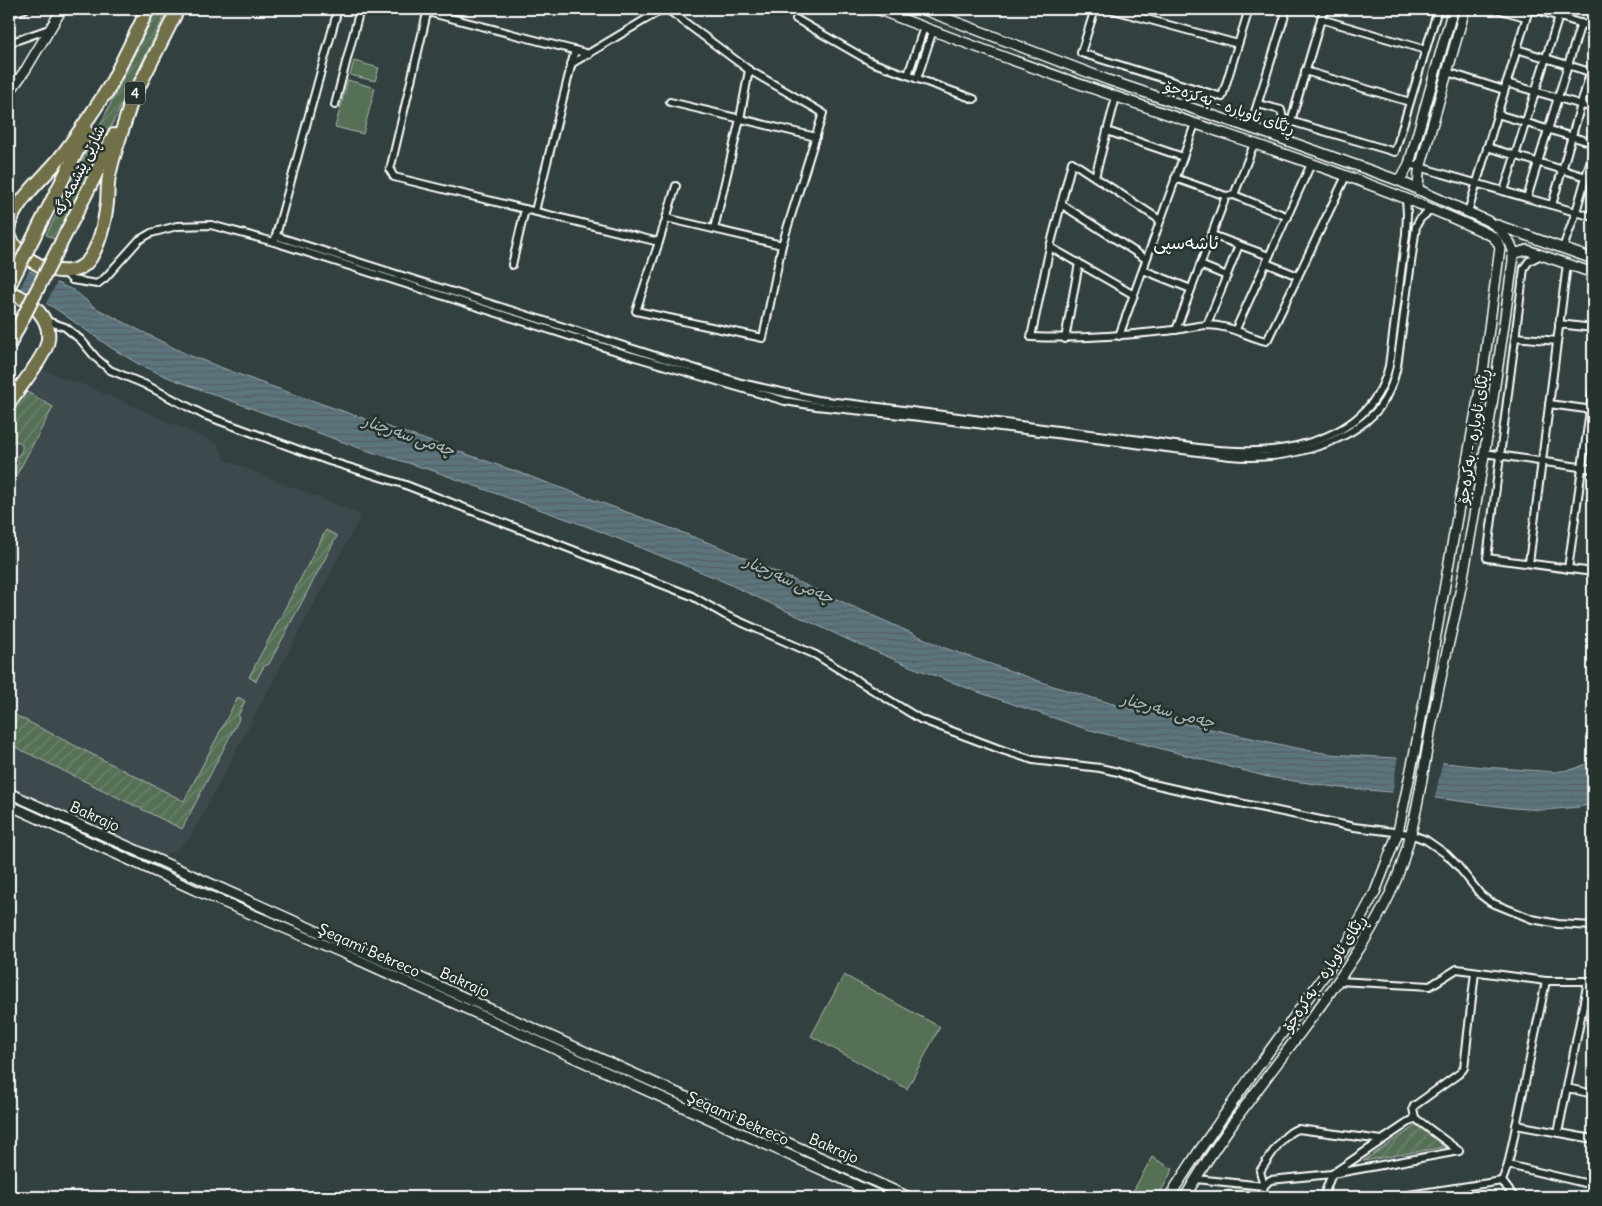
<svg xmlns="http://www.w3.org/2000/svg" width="1602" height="1206" font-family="Delius,'Playpen Sans Arabic',sans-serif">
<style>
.built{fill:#3c4a4e}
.garden{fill:url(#garden-furrows);stroke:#aab8ab}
.pitch{fill:#567057;stroke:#aab8ab}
.water{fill:url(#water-rules);stroke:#9dacb1}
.pier{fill:#334040}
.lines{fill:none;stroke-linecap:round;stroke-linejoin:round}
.street-casing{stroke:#fff;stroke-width:10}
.secondary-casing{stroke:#fff;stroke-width:12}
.highway-casing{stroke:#fff;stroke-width:16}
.street{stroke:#26332d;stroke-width:6}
.secondary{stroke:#26332d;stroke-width:9}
.highway{stroke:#71704a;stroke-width:12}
.highway-bridge-casing{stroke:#fff;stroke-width:16;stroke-linecap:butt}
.highway-bridge{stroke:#71704a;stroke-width:12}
.labels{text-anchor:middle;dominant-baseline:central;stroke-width:5;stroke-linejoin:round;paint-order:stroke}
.shield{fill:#26332d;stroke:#bec2c0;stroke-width:1}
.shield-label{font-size:14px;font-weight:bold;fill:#fff}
.street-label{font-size:15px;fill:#fff;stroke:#26332d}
.water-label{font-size:16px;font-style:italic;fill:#aebabe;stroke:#26332d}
.quarter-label{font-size:18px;fill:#fff;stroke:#26332d}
</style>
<defs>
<pattern id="garden-furrows" width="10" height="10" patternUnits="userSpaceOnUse" patternTransform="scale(1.25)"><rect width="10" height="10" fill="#567057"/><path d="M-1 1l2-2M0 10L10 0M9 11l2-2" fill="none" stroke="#6f8570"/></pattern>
<pattern id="water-rules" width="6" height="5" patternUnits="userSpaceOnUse" patternTransform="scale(1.25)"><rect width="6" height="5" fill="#5c747d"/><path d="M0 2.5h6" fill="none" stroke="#535e62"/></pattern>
</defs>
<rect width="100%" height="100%" fill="#334040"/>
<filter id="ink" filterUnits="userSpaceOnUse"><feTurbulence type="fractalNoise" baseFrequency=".02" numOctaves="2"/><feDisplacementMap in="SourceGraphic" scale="10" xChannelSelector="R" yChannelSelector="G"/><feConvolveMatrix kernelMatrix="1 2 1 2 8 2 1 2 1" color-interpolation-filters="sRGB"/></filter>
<g filter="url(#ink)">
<path class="built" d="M43,370l44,16 131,58 7,16 136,55 -171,323 -15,13 -21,7 -145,-66v-375z"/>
<g class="garden">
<path d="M157,9h11l-112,231 -10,-5z"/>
<path d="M27,392l26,15 -44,82v-8l10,-19 -6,-3c17,-10 7,-23 -4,-15v-27z"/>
<path d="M326,530l11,6 -68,128 -5,2 -8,15 -7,-4z"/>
<path d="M238,697l7,4 -7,15 1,3 -57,110 -173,-85v-32l175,89z"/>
<path d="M1417,1125l28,22 -82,14z"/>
</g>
<g class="pitch">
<path d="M354,61l25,7 -4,13 -25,-6z"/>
<path d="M348,80l27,8 -12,46 -28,-7z"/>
<path d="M844,975l96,52 -33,62 -96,-53z"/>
<path d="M1152,1157l21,12 -15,28h-28z"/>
<path d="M1229,1186l26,5 -1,6h-27z"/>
</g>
<path class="water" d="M9,262l66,29 19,16 92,47 73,28 256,89 158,58 52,20 220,99 111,39 74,22 63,16 98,22 38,7 66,4 89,9 71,5 19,-3 19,-8v43l-14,3 -34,3 -33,-2 -121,-16 -50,-4 -73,-11 -185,-49 -105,-36 -66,-25 -59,-25 -137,-64 -122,-49 -163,-59 -69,-21 -190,-70 -30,-13 -29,-17 -60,-42 -44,-22z"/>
<g class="pier">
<path d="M10,260l20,8 -12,24 -9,-4z"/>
<path d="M37,272l21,8 -13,26 -20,-10z"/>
<path d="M1398,755l45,5 -9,41 -42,-6z"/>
</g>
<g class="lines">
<defs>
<g id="street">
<path d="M416,9l173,45"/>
<path d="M428,9l-38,161 4,7 265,65 17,-56"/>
<path d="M1095,9l-14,44 141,44 27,-88"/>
<path d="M1110,9l128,35"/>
<path d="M1497,9l29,8"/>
<path d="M1533,9l60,18"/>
<path d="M9,14l16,-5"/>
<path d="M1137,16l2,-7"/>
<path d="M796,19l75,43 103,37"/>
<path d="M1321,19l105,31"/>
<path d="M9,43l40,-14"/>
<path d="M1517,49l76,24"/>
<path d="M571,64l92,-55"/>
<path d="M1305,71l105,31"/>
<path d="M1447,72l57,18"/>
<path d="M908,75l16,-48"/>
<path d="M917,79l16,-49"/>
<path d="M1506,83l87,25"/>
<path d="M670,102l146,35"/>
<path d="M1258,104l23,6 2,9 112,33 43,-143"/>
<path d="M335,105l25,-96"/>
<path d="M1497,114l96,29"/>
<path d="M1291,121l33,-112"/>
<path d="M1250,128l37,-119"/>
<path d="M1107,131l76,26"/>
<path d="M1277,137l6,-18"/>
<path d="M1487,147l106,32"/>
<path d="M1409,164l184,53"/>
<path d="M1095,177l21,-80"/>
<path d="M1175,178l51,18"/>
<path d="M1504,191l55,-175"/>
<path d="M1234,195l54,22"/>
<path d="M1527,198l54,-175"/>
<path d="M1061,204l85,55"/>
<path d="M1552,205l41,-142"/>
<path d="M535,211l40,-161"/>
<path d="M1468,212l61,-203"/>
<path d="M666,218l116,27"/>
<path d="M1160,220l-88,-58 -22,85 -19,90c45,2 89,-1 134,-6 14,-1 28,-5 42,-6 23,0 38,11 59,16l2,-2 78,-163"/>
<path d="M714,229l26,-110 9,-49"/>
<path d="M1212,235l57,21"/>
<path d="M276,236l465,147 76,17c106,11 210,27 316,39 50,6 103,18 154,9 48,-9 90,-32 102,-82l17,-132 1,-20 -1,-15"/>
<path d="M275,239l63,-230"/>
<path d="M659,242l-23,69 127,27 19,-93 41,-132 -74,-43 -82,-61"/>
<path d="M1050,247l84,48"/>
<path d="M1563,248l13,-36 17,-60"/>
<path d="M1541,255l-12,6 -5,7 -37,290 106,14"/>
<path d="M1266,263l32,13"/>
<path d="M512,265l13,-56"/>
<path d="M1200,265l27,11"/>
<path d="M1143,270l48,19"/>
<path d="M65,272l7,8 25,4 8,-6 34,-38 12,-7 26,-7 34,-1 63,17 358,114 153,45 31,5 104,11 310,39c48,5 117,-9 149,-48 10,-13 15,-27 18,-42l19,-140 4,-7 11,-9"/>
<path d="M44,320l21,7 16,13 15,18 14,12 34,14 60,31 125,46 74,23 289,112 33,19 91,40 104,64 82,31 31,10 67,8 18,4 26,10 53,12 157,33 56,7 16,6 20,14 11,11 24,30 9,7 42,17 26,5 35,2"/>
<path d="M1559,324l34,4"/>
<path d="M1207,325l32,-80"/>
<path d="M1236,329l75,-165"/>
<path d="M1176,330l50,-134 8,-1 20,-51"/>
<path d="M1119,336l76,-212"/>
<path d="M1515,337l42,4"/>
<path d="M1065,339l14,-76"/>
<path d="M1549,404l44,6"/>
<path d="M1484,453l109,16"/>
<path d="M1529,563l38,-299"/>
<path d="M1568,569l25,-180"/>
<path d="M1338,981l92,5 27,-17 89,12h47"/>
<path d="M1567,1088l26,6"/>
<path d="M1415,1118l-2,-10 1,-2 46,-33 4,-5 11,-96"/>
<path d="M1516,1125l77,14"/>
<path d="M1558,1133l30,-152"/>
<path d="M1508,1165l85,20"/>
<path d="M1196,1179l68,7 6,-6 62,-6 127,-23"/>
<path d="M1502,1181l6,-16 38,-184"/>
<path d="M1502,1181l12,16"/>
<path d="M1261,1197l3,-11 -4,-15c9,-12 23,-39 38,-42l84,11"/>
<path d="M1323,1197l9,-23 83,-56 44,33"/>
<path d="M1395,1197l107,-16"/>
</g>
<g id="secondary">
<path d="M877,9c108,43 218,81 328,118 97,33 194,65 287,109l5,5 3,7 -17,124 -66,369 -19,91 -11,29 -12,31 -28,52 -98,135 -52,75 -28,43"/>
<path d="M922,9l186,71 169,57 120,43 93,42 8,6 12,15 3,7v11c-15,108 -31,215 -51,321 -8,42 -19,83 -27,125 -13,62 -18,129 -45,187 -17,36 -39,68 -61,100 -48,67 -103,131 -144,203"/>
<path d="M9,93l17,-24 36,-60"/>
<path d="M1397,180l6,-5 6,-11 44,-155"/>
<path d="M1418,190l1,-18 46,-163"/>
<path d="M1497,225l96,34"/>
<path d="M1513,254l14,-4 66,23"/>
<path d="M9,793l900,404"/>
<path d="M9,805l186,85 148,63 539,244"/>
</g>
<g id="highway">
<path d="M109,87c-16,25 -32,49 -50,72 -16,20 -43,41 -50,67 -6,27 60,67 82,31 9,-15 14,-37 16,-54 1,-11 0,-21 3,-31 5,-24 15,-48 22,-73"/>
<path d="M106,94l42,-85"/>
<path d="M129,106l49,-97"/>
<path d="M69,167l18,-35"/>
<path d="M94,178l20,-43"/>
<path d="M9,292c22,8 47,29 37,55 -6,16 -27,41 -37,56"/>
</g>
</defs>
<use href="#street" class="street-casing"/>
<use href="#secondary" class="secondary-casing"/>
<use href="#highway" class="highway-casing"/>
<use href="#street" class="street"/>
<use href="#secondary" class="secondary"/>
<use href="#highway" class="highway"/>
<defs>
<g id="highway-bridge">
<path d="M9,286l60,-119"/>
<path d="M9,345l85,-167"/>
</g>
</defs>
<use href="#highway-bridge" class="highway-bridge-casing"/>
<use href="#highway-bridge" class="highway-bridge"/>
</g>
</g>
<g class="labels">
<rect class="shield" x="125" y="81.5" width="20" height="23" rx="4"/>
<g class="shield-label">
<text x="135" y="93">4</text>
</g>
<g class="street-label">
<text transform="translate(1230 107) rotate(19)">ڕێگای ئاوبارە - بەکرەجۆ</text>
<text transform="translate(79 170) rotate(-64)">شاڕێی پێشمەرگە</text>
<text transform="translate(1473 436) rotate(-81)">ڕێگای ئاوبارە - بەکرەجۆ</text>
<text transform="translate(95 816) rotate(24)">Bakrajo</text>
<text transform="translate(369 950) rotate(24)">Şeqamî Bekreco</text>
<text transform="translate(1324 973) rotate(-56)">ڕێگای ئاوبارە - بەکرەجۆ</text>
<text transform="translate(465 982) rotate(24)">Bakrajo</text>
<text transform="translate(738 1118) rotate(24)">Şeqamî Bekreco</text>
<text transform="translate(834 1148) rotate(24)">Bakrajo</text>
</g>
<g class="water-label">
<text transform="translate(409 435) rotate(19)">چەمی سەرچنار</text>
<text transform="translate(789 579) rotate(24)">چەمی سەرچنار</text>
<text transform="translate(1168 710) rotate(15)">چەمی سەرچنار</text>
</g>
<g class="quarter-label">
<text x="1186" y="242">ئاشەسپی</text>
</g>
</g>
<rect width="1602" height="1206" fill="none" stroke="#26332d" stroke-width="30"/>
<rect x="15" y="15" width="1572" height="1176" fill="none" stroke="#fff" stroke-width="2" filter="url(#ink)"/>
</svg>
